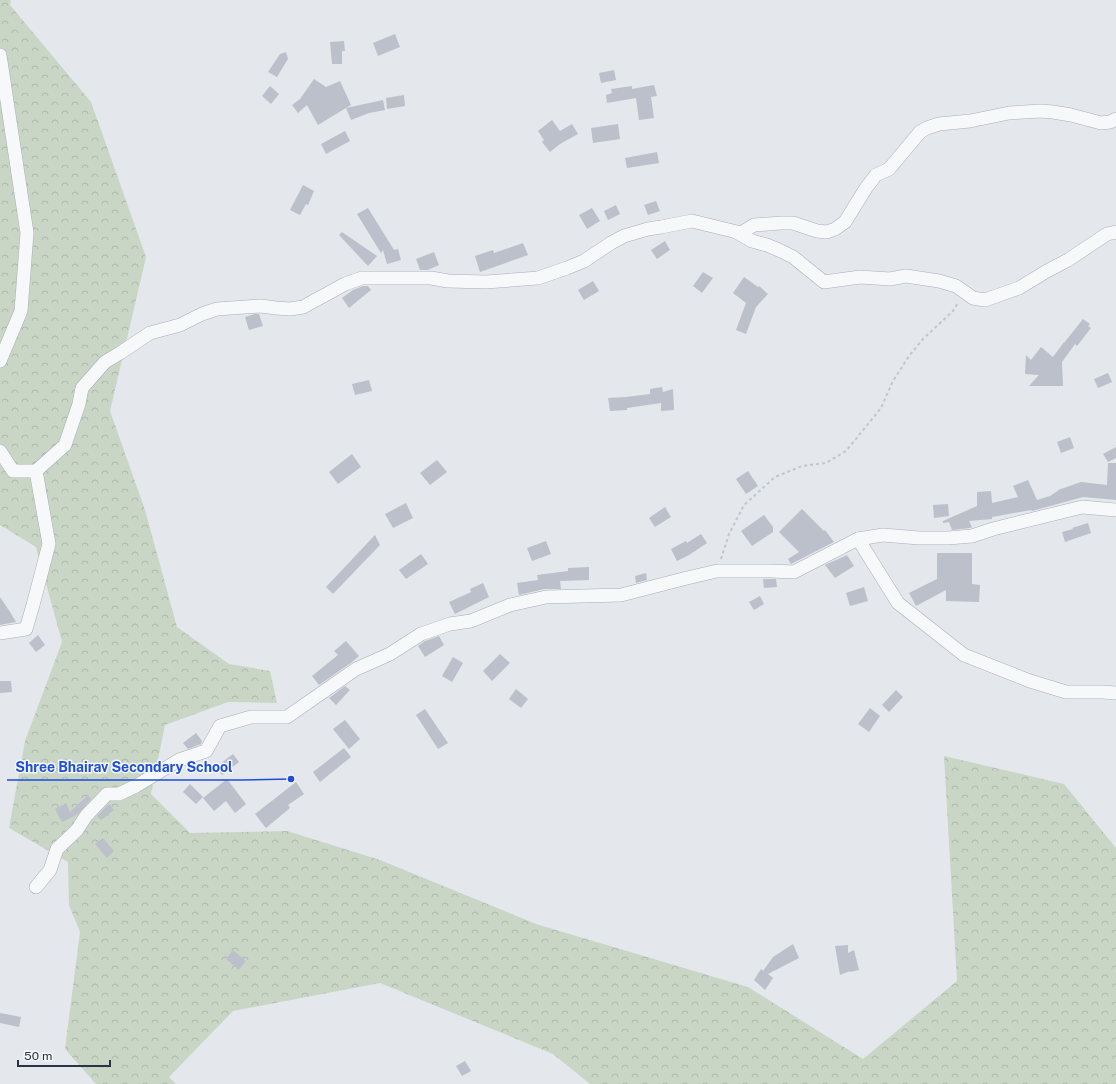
<svg xmlns="http://www.w3.org/2000/svg" width="1116" height="1084" font-family="'Public Sans',sans-serif">
<style>
.forest{fill:url(#forest-crowns)}
.building{fill:#bbc0ca}
.lines{fill:none;stroke-linecap:round;stroke-linejoin:round}
.street-casing{stroke:#a9aeb7;stroke-width:14}
.path{stroke:#c2c5cb;stroke-width:2;stroke-dasharray:3 3;stroke-linecap:butt}
.street{stroke:#f7f8fa;stroke-width:13}
.leader{fill:none;stroke:#1d4ed8;stroke-width:1.5}
.callout-dot{fill:#1d4ed8;stroke:#f4f6f9;stroke-width:1.5}
.callout-label{font-size:14px;text-anchor:middle;font-weight:bold;fill:#1d4ed8;stroke:#f4f6f9;stroke-width:3;stroke-linejoin:round;paint-order:stroke}
</style>
<defs>
<pattern id="forest-crowns" width="20" height="18" patternUnits="userSpaceOnUse"><rect width="20" height="18" fill="#c9d6c5"/><path d="M2 6a3 3 0 1 1 6 0M12 15a3 3 0 1 1 6 0" fill="none" stroke="#adb8ab"/></pattern>
</defs>
<rect width="100%" height="100%" fill="#e4e7ec"/>
<path class="forest" d="M0,0h11l-1,5 81,97 55,155 -36,154 35,99 32,117 52,37 41,7 7,32 -49,-1 -63,23 -14,69 39,39 97,-2 93,29 156,64 212,63 115,72 94,-78 -13,-225 120,28 52,64v236h-526l-37,-30 -173,-71 -147,28 -64,66 7,7h-80l-31,-35 15,-117 -11,-27 -1,-43 -59,-34 16,-87 37,-99 -26,-95 -36,-22z"/>
<g class="building">
<path d="M395,34l5,13 -22,9 -5,-13z"/>
<path d="M344,41l1,10h-3v13h-10l-2,-22z"/>
<path d="M286,52l2,7 -11,18 -9,-5 12,-18z"/>
<path d="M614,70l2,10 -15,3 -2,-10z"/>
<path d="M314,79l12,8 14,-6 11,24 -5,3 37,-8 2,10 -16,3 -18,7 -5,-12 -28,17 -11,-20 -9,8 -6,-8 8,-6z"/>
<path d="M654,85l3,11 -6,1 3,21 -15,2 -3,-22 -29,5 -1,-8 6,-2 -1,-4 21,-3v3z"/>
<path d="M270,86l9,8 -8,10 -9,-8z"/>
<path d="M404,95l1,11 -18,3 -1,-11z"/>
<path d="M552,120l8,11 12,-7 6,10 -18,10 -10,8 -8,-10 2,-2 -6,-9z"/>
<path d="M618,124l2,15 -27,4 -2,-15z"/>
<path d="M345,131l5,10 -24,13 -5,-10z"/>
<path d="M657,152l2,11 -32,5 -2,-10z"/>
<path d="M303,185l11,6 -6,14 -2,-1 -6,11 -10,-5z"/>
<path d="M656,201l4,10 -12,4 -4,-10z"/>
<path d="M616,205l4,9 -12,6 -4,-9z"/>
<path d="M368,208l26,42 4,-1 3,11 -14,4 -4,-14 -2,3 -24,-39z"/>
<path d="M592,208l8,13 -13,8 -8,-14z"/>
<path d="M342,232l35,24 -9,10 -29,-31z"/>
<path d="M665,241l5,9 -13,9 -6,-9z"/>
<path d="M523,243l5,12 -48,17 -5,-16 18,-6 1,3z"/>
<path d="M434,252l5,13 -11,5h-8l-4,-11z"/>
<path d="M703,272l10,6 -11,15 -9,-7z"/>
<path d="M744,277l14,10 1,-1 9,8 -12,13 -10,27 -10,-4 10,-27 -13,-10z"/>
<path d="M593,281l6,10 -15,9 -6,-10z"/>
<path d="M363,286h5l3,4 -22,18 -7,-10 11,-8z"/>
<path d="M255,314h4l4,12 -14,4 -4,-13z"/>
<path d="M1083,319l7,5 -2,2 3,2 -14,18 -2,-2 -13,18 1,24h-34l10,-11 -14,-1 1,-19 5,5 10,-13 12,10 11,-15v1z"/>
<path d="M1108,373l4,9 -14,6 -4,-9z"/>
<path d="M369,380l3,11 -17,4 -3,-11z"/>
<path d="M662,387l1,5 10,-3 1,21 -13,1v-8l-34,5v2l-17,1 -2,-13 18,-1 24,-3v-5z"/>
<path d="M1070,437l4,11 -13,5 -4,-11z"/>
<path d="M1116,447v11l-8,4 -5,-8z"/>
<path d="M352,454l9,13 -23,17 -9,-12z"/>
<path d="M437,460l10,12 -17,13 -10,-12z"/>
<path d="M1108,463h8v37l-33,-3 -51,14 -1,-1 -39,7v2l-23,2 3,6 -2,1 -18,2 -3,-8 -6,1v-2l34,-15v-14l14,-1 1,12 26,-6 -5,-11 15,-6 9,20 13,-4 9,-6h-1l23,-8 26,3z"/>
<path d="M748,471l10,15 -12,8 -10,-15z"/>
<path d="M406,503l7,15 -20,10 -8,-14z"/>
<path d="M948,504l1,12 -15,2 -1,-13z"/>
<path d="M665,507l6,10 -16,10 -6,-9z"/>
<path d="M802,509l22,22 1,-1 9,12 -43,22 -3,-5 11,-7 -20,-20z"/>
<path d="M764,515l9,12v5l-21,14 -11,-15z"/>
<path d="M1088,523l3,10 -26,9 -3,-10 11,-3 -1,-1z"/>
<path d="M701,534l6,9 -18,12 -12,6 -6,-12 15,-8 1,2z"/>
<path d="M375,535l5,10 -47,49 -7,-7z"/>
<path d="M546,541l5,13 -19,7 -5,-13z"/>
<path d="M937,553h35v31l8,1 -1,17 -33,-1v-11l-30,16 -7,-13 28,-14z"/>
<path d="M421,554l7,10 -22,15 -7,-9z"/>
<path d="M847,555l7,11 -19,12 -10,-13z"/>
<path d="M589,567v13l-29,1 1,8h-17l-25,6 -2,-12 21,-3 -1,-5 31,-4v-3z"/>
<path d="M646,573l1,7 -11,3 -1,-7z"/>
<path d="M763,579h13l1,8 -13,1z"/>
<path d="M483,583l6,14 -34,17 -6,-12 22,-10 -1,-3z"/>
<path d="M864,587l4,14 -18,5 -4,-13z"/>
<path d="M760,596l4,8 -10,6 -5,-8z"/>
<path d="M0,597l10,15 6,10 -16,3z"/>
<path d="M38,635l7,10 -9,7 -7,-9z"/>
<path d="M439,636l5,9 -19,12 -7,-11 7,-5z"/>
<path d="M346,641l13,15 -7,6 -33,23 -7,-9 26,-21 -4,-4z"/>
<path d="M500,654l10,9 -18,18 -9,-10z"/>
<path d="M453,657l10,6 -11,19 -10,-6z"/>
<path d="M0,681h11l1,11 -12,1z"/>
<path d="M345,686l5,4 -14,15 -7,-7z"/>
<path d="M516,689l12,10 -7,9 -12,-9z"/>
<path d="M896,690l7,7 -14,15 -7,-7z"/>
<path d="M870,708l10,8 -11,16 -11,-8z"/>
<path d="M425,709l23,34 -10,6 -22,-34z"/>
<path d="M345,720l15,19 -11,10 -16,-20z"/>
<path d="M196,733l6,8 -1,3 -13,5 -5,-6z"/>
<path d="M344,748l7,9 -31,25 -7,-10z"/>
<path d="M233,754l6,8 -17,13 -6,-8z"/>
<path d="M227,779l19,25 -11,9 -9,-12 -12,10 -11,-13z"/>
<path d="M296,782l8,12 -16,11 2,3 -24,20 -11,-14z"/>
<path d="M190,784l13,13 -7,7 -13,-12z"/>
<path d="M88,795l3,4 -13,15 -16,8 -7,-13 11,-6 4,9z"/>
<path d="M109,804l5,6 -13,10 -4,-4z"/>
<path d="M103,838l11,13 -7,7 -12,-14z"/>
<path d="M793,944l6,14 -31,16 5,4 -8,12 -11,-10 7,-11 2,2 10,-14z"/>
<path d="M848,945v8l6,-3 5,20 -9,2v-1l-10,4 -5,-29z"/>
<path d="M233,950l13,11 -7,9 -13,-11z"/>
<path d="M0,1013l21,4 -2,10 -19,-4z"/>
<path d="M465,1061l6,10 -9,5 -6,-10z"/>
</g>
<g class="lines">
<defs>
<g id="street">
<path d="M0,55l27,178 -6,78 -21,50"/>
<path d="M738,233l14,8 15,4 14,6 12,6 31,25 36,-5 30,2 16,-3 33,5 17,5 17,12 12,2 34,-12 28,-17 21,-11 39,-26 9,-2"/>
<path d="M0,451l13,20h23l29,-26 14,-41 3,-16 23,-26 15,-9 30,-20 30,-8 22,-11 15,-5 44,-3 15,2 14,1 13,-2 42,-23 17,-6h69l17,3 38,1 52,-4 29,-10 17,-7 27,-18 13,-7 24,-7 13,-2 31,-6 49,12 13,-8 27,-2h12l24,8 10,1 8,-3 10,-7 21,-34 10,-13 13,-6 31,-37 7,-4 12,-4 31,-3 39,-8 31,-2 13,1 18,3 30,8 9,-1 6,-3"/>
<path d="M858,539l40,64 66,52 66,26 36,11h37l13,1"/>
<path d="M0,633l26,-4 7,-24 16,-61 -13,-73"/>
<path d="M36,887l14,-17 7,-21 20,-19 9,-14 21,-22h12l17,-8 43,-26 27,-9 14,-25 31,-9h36l69,-48 34,-15 31,-20 29,-10 21,-3 39,-16 36,-8 75,-2 66,-17 30,-7h54l23,1 64,-33 25,-4 36,3h29l24,-2 21,-7 89,-22 34,3"/>
</g>
</defs>
<use href="#street" class="street-casing"/>
<path class="path" d="M721,559l8,-25 15,-29 31,-28 27,-11 24,-3 20,-12 35,-43 12,-27 16,-25 14,-17 30,-28 5,-8"/>
<use href="#street" class="street"/>
</g>
<path class="leader" d="M291 779L241 780H7"/>
<circle class="callout-dot" cx="291" cy="779" r="4"/>
<g class="callout-label">
<text x="124" y="772">Shree Bhairav Secondary School</text>
</g>
<path d="M18 1060v6h92v-6" fill="none" stroke="#2b3445" stroke-width="2"/>
<text x="24" y="1060" font-size="12" fill="#2b3445" stroke="#f4f6f9" stroke-width="3" paint-order="stroke">50 m</text>
</svg>
